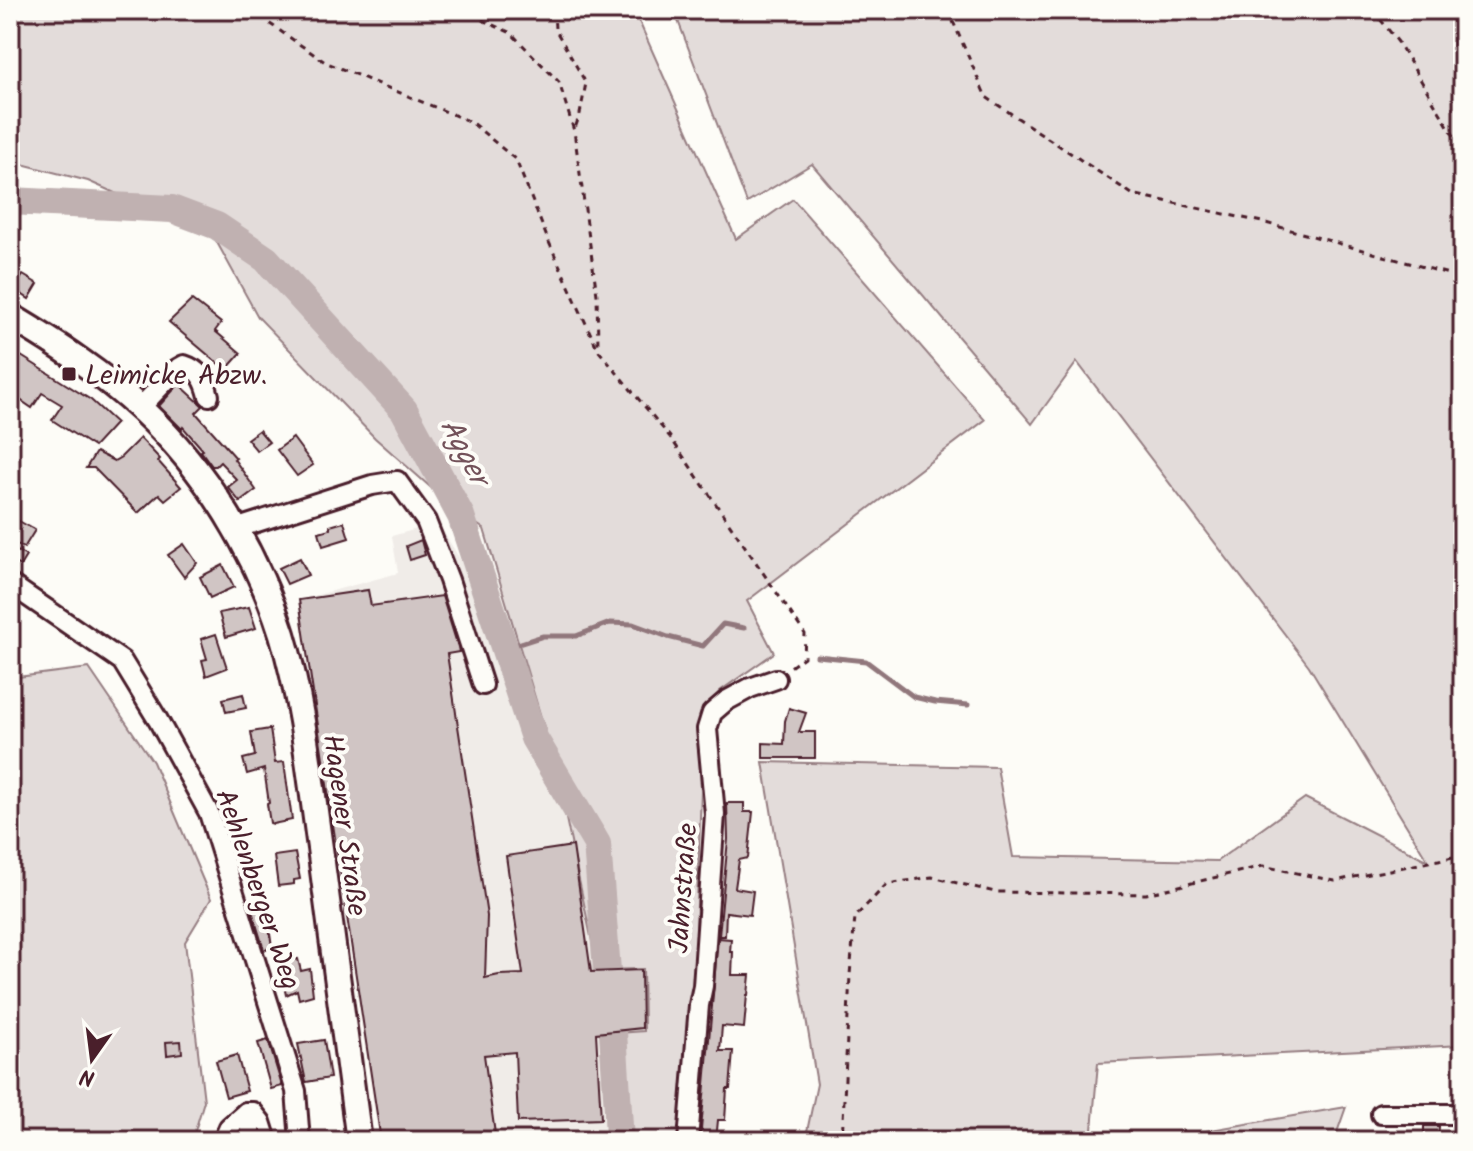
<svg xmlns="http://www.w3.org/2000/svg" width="1473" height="1151" font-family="Kalam,sans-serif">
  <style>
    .built { fill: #f0ece8 }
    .green { fill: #e3dcda; stroke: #967e82; stroke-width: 2 }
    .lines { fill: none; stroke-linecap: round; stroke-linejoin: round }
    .stream { stroke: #91777b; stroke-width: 5 }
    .river { stroke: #c0b1b1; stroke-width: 28 }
    .building { fill: #d0c5c4; stroke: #4a1f2b; stroke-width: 2 }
    .minor-casing { stroke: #4a1f2b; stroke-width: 24 }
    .major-casing { stroke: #4a1f2b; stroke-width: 30 }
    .path { stroke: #4a1f2b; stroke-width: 3; stroke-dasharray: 6 6; stroke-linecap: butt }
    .minor { stroke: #fdfcf7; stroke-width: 18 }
    .major { stroke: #fdfcf7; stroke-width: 24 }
    .poi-dot { fill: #4a1f2b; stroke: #fdfcf7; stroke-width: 3 }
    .labels { text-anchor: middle; stroke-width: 8; stroke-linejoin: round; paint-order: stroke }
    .poi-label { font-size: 28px; fill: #4a1f2b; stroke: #fdfcf7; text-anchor: start }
    .street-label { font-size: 28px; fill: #4a1f2b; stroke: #fdfcf7 }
    .water-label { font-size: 30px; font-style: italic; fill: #73525a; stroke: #fdfcf7 }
  </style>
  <rect width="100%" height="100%" fill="#fdfcf7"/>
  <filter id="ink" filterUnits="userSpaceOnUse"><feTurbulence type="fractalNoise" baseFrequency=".0125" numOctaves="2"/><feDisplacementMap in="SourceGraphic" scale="16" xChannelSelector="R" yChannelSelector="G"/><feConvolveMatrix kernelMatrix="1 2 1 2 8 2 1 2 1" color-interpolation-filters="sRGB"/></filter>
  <g filter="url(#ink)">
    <!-- built -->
    <path class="built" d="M 438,523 L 480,592 L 553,757 L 598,969 L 643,968 L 644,1031 L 604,1034 L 606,1141 L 381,1141 L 299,600 L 398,573 L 392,536 Z"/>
    <!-- green -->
    <g class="green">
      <path d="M 10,10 L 634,10 L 736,239 L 793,199 L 985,420 L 747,601 L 774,653 L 720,691 L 698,723 L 701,790 L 695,962 L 680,1141 L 606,1141 L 604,1034 L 644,1031 L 643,969 L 598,970 L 553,757 L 484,529 L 455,509 L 375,438 L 258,317 L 214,237 L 88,181 L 10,161 Z"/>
      <path d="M 674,10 L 1463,10 L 1463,1045 L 1098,1063 L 1091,1141 L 805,1141 L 817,1084 L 763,762 L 997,767 L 1013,857 L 1217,861 L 1305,798 L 1428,861 L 1309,666 L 1077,362 L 1032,424 L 812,164 L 747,203 Z"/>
      <path d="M 89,668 L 153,762 L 211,899 L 185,942 L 204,1101 L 192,1141 L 10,1141 L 10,678 Z"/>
      <path d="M 1346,1107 L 1334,1141 L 1147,1141 Z"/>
    </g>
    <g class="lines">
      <!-- stream -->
      <g class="stream">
        <path d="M 499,633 L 515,645 L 543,636 L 576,636 L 610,623 L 633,624 L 668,637 L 703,646 L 723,624 L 744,628"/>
        <path d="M 817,656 L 866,661 L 914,697 L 935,702 L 968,705"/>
      </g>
      <!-- river -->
      <g class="river">
        <path d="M 10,201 L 172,209 L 217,226 L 266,259 L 404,410 L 461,516 L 534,738 L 597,844 L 607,971"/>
        <path d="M 613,1032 L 620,1141"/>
      </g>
    </g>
    <!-- building -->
    <g class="building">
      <path d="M 23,275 L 38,284 L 29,299 L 14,289 Z"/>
      <path d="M 192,300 L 221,323 L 215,331 L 241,353 L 226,370 L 169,322 Z"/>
      <path d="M 10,349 L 91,400 L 116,423 L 94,447 L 52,420 L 62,405 L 42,393 L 32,408 L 10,393 L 10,390 L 18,378 L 10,373 Z"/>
      <path d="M 179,384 L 203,406 L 196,413 L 236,458 L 234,459 L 256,490 L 240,502 L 228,487 L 237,480 L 220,462 L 216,466 L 212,466 L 201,451 L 203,450 L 183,427 L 182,429 L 159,406 Z"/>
      <path d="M 259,430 L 269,442 L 257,451 L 247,439 Z"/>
      <path d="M 140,438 L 160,459 L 158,461 L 181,487 L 165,500 L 159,494 L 138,513 L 94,468 L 86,468 L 96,452 L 114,461 L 121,457 Z"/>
      <path d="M 293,438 L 313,465 L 297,476 L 277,450 Z"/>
      <path d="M 10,516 L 35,530 L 24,548 L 10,540 Z"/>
      <path d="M 344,522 L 349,538 L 323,546 L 319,532 L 330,529 L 330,526 Z"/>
      <path d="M 421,540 L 425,555 L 410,560 L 406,546 Z"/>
      <path d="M 184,544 L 197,563 L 184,577 L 168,555 Z"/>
      <path d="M 14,549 L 26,556 L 20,566 L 10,561 L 10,555 Z"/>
      <path d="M 300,558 L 308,575 L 287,584 L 279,568 Z"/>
      <path d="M 223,565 L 234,587 L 210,598 L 200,577 Z"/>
      <path d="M 368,590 L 371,606 L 442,596 L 458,647 L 459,652 L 447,654 L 487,916 L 485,978 L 499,975 L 523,974 L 506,856 L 573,846 L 591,972 L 641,970 L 642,1028 L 596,1033 L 601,1119 L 518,1122 L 515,1052 L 484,1055 L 496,1141 L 381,1141 L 299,600 Z"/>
      <path d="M 249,607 L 256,628 L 226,637 L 219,613 Z"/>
      <path d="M 216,634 L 227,668 L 206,676 L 202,660 L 207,659 L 201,639 Z"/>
      <path d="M 243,694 L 246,708 L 226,712 L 223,699 Z"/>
      <path d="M 789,708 L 806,713 L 799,732 L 815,732 L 815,758 L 763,758 L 763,743 L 784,744 L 785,721 Z"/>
      <path d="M 270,729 L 275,763 L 284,762 L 292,820 L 273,824 L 270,823 L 267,804 L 269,803 L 264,769 L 247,774 L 243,759 L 255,756 L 251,732 Z"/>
      <path d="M 727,803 L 744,803 L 744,812 L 753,812 L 748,858 L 739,860 L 735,888 L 753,891 L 750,915 L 726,912 L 725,936 L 719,936 L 728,839 Z"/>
      <path d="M 295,853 L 300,879 L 294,880 L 294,884 L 278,886 L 274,856 Z"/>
      <path d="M 265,901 L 272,947 L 264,950 L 250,904 Z"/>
      <path d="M 718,938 L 731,939 L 730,952 L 733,952 L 732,975 L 750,975 L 748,995 L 747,995 L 744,1028 L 722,1026 L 720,1051 L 733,1051 L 730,1089 L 727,1089 L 725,1120 L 718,1120 L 716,1141 L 700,1141 Z"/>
      <path d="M 298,959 L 301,971 L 310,969 L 313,995 L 299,999 L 297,990 L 286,995 L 279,963 Z"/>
      <path d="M 268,1040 L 282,1086 L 271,1089 L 258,1043 Z"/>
      <path d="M 324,1040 L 330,1078 L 306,1082 L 298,1044 Z"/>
      <path d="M 181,1041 L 182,1053 L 167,1055 L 166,1042 Z"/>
      <path d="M 237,1055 L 247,1091 L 226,1097 L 216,1061 Z"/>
      <path d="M 1424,1126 L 1439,1126 L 1438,1141 L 1424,1141 Z"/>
    </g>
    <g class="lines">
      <defs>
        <g id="minor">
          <path d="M 140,408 L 177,369 L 184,365 C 200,370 205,380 209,396"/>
          <path d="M 235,529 L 372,485 L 397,481 L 426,521 L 449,580 L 483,685"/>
          <path d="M 10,584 L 122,661 L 158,720 L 209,813 L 296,1091 L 300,1141"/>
          <path d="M 246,1112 L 252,1141"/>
          <path d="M 1381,1114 L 1463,1114"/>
          <path d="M 223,1141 L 229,1127 L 246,1112 L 253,1112 L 261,1122 L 267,1141"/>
          <path d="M 688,1141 L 699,1005 L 703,986 L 715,814 L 707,729 L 712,713 L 726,701 L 750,688 L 776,679"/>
        </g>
        <path id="major" d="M 10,316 C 57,344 102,373 143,411 C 206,470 256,551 282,634 C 303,703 310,777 320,848 C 333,945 346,1043 359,1141"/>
      </defs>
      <!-- minor casing -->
      <use href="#minor" class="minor-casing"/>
      <!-- major casing -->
      <use href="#major" class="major-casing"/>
      <!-- path -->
      <g class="path">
        <path d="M 250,10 L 325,62 L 471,122 L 516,160 L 548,240 L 598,350 L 670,437 L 805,634 L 804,657 L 789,668"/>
        <path d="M 460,10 L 511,33 L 559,82 L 574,131 L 597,295 L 598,346"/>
        <path d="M 554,10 L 555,29 L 586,83 L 580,114 L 574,131"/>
        <path d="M 948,10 L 986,97 L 1132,194 L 1262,222 L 1463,278"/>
        <path d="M 1373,10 L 1398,42 L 1463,151"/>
        <path d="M 842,1141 L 850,975 L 855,917 L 887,884 L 932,877 L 995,892 L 1146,894 L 1263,866 L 1335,881 L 1463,855"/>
      </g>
      <!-- minor -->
      <use href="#minor" class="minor"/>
      <!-- major -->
      <use href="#major" class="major"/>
    </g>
  </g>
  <!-- markers -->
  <rect class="poi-dot" x="61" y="366" width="16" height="16" rx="4"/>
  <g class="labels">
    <!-- poi labels -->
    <g class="poi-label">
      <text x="85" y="384">Leimicke Abzw.</text>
    </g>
    <!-- street labels -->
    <g class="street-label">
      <text transform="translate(346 825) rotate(82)" y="10">Hagener Straße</text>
      <text transform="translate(682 888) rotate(-86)" y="10">Jahnstraße</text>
      <text transform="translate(259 889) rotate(71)" y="10">Aehlenberger Weg</text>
    </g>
    <!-- water labels -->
    <g class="water-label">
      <text transform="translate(465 451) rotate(62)" y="10">Agger</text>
    </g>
  </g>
  <!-- margin -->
  <rect width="1473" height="1151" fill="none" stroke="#fdfcf7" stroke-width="40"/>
  <rect x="20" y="20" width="1433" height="1111" fill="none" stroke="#4a1f2b" stroke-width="3" filter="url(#ink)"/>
  <!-- north arrow -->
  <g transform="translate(92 1059) rotate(194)" stroke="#fdfcf7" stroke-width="6" paint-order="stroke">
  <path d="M0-6L14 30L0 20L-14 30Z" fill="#4a1f2b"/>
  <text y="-12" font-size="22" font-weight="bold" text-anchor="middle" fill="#4a1f2b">N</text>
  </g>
</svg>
